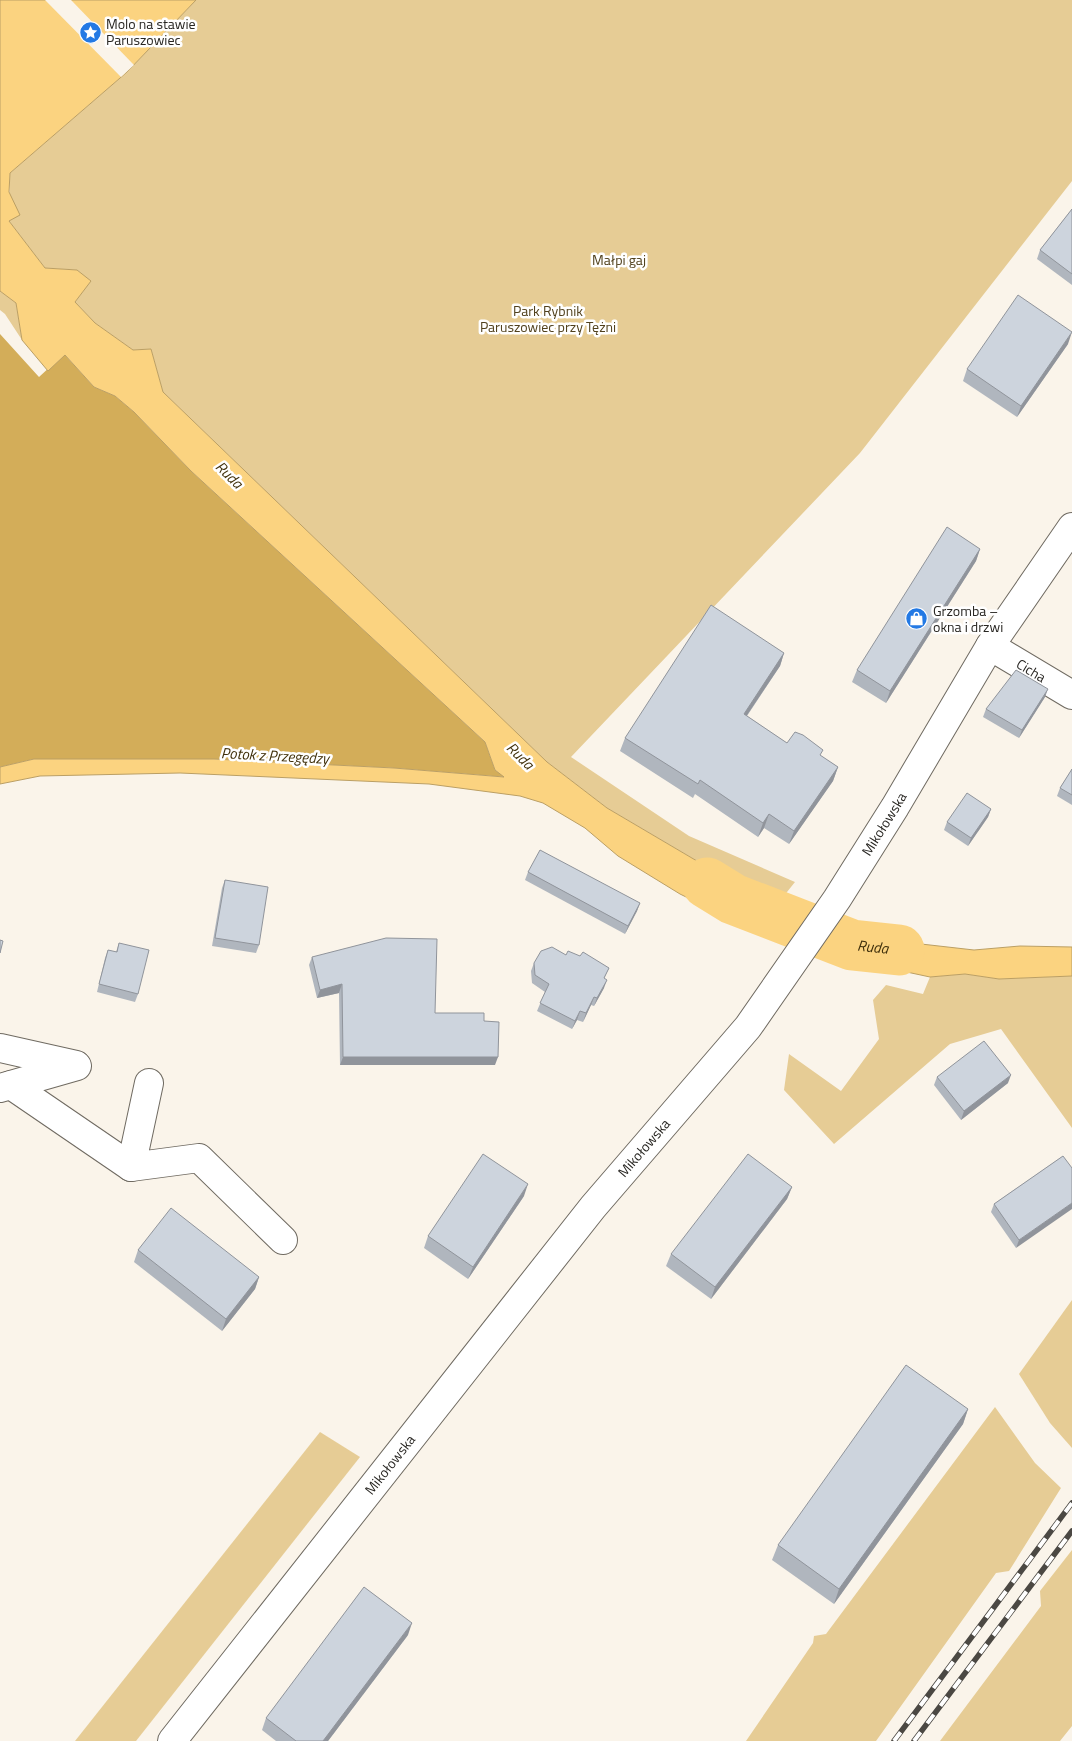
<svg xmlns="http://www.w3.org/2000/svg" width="1072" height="1741" font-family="'Titillium Web',sans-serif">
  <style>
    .green { fill: #e6cc95 }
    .forest { fill: #d3ad59 }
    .water { fill: #fbd380; stroke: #bb9f64 }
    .pier { fill: #faf4ea }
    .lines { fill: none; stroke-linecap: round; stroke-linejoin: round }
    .river { stroke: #fbd380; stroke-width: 51 }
    .minor-casing { stroke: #6f6a61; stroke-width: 30 }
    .major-casing { stroke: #6f6a61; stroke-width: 30 }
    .minor { stroke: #fff; stroke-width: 28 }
    .major { stroke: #fff; stroke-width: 28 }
    .rail-casing { stroke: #4b4843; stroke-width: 5.5 }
    .rail { stroke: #fff; stroke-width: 4; stroke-dasharray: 11; stroke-linecap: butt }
    .wall { fill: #b0b6be }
    .shaded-wall { fill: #90949b }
    .building { fill: #cdd4dd; stroke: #90949b }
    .labels { text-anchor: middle; stroke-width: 5; stroke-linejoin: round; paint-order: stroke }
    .poi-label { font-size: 14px; fill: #272521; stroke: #fff; text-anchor: start }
    .park-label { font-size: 14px; fill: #50401c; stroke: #fff }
    .street-label { font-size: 14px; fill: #272521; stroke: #fff }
    .water-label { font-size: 15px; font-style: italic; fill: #40300b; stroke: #fff }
  </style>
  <rect width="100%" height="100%" fill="#faf4ea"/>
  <!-- green -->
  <g class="green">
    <path d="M 196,0 L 1072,0 L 1072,181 L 860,453 L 571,757 L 689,836 L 795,882 L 775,907 L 607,808 L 547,762 L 163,392 L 151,349 L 133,350 L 95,323 L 75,302 L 90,281 L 77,270 L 45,268 L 9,221 L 10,173 L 127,72 Z"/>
    <path d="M 0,291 L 16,303 L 22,340 L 5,314 L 0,310 Z"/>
    <path d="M 965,974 L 999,979 L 1072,976 L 1072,1128 L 1001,1029 L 950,1044 L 834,1144 L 784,1090 L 789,1054 L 841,1091 L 879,1039 L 873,1000 L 886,985 L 923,994 L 930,977 Z"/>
    <path d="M 1072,1300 L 1072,1448 L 1050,1423 L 1019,1374 Z"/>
    <path d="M 995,1407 L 1035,1463 L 1061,1488 L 1009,1571 L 996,1573 L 876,1741 L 746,1741 L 813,1643 L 814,1636 L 826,1634 Z"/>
    <path d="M 320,1432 L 360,1457 L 136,1741 L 75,1741 Z"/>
    <path d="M 1072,1550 L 1072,1726 L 1060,1741 L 940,1741 L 1041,1606 L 1040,1591 Z"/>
  </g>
  <!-- forest -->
  <path class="forest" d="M 0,334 L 39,377 L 64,354 L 94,387 L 115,396 L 134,412 L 191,471 L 485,742 L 495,770 L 505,777 L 394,768 L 214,759 L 34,759 L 0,767 Z"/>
  <!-- water -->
  <g class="water">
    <path d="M 0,0 L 196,0 L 127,72 L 10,173 L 9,192 L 20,215 L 9,221 L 45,268 L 77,270 L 91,281 L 75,302 L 95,323 L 133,350 L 151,349 L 163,392 L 547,762 L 607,808 L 775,907 L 757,932 L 680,894 L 618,856 L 585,828 L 543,803 L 520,796 L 429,784 L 180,773 L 40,776 L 0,784 L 0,767 L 34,759 L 214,759 L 394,768 L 504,777 L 495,770 L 485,742 L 191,471 L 134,412 L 115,396 L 94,387 L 65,355 L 48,371 L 22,340 L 16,303 L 0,291 Z"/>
    <path d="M 839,925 L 886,940 L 974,950 L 1020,946 L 1072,947 L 1072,976 L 999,979 L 965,974 L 930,977 L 818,953 Z"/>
  </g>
  <!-- pier -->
  <path class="pier" d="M 45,0 L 71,0 L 134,65 L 121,77 Z"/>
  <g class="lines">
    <!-- river -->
    <path class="river" id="s1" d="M 707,883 L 733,899 L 852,945 L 899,950"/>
    <defs>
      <g id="minor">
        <path id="s2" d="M 990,646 L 1072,695"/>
        <path d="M 0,1048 L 76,1065"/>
        <path d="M 149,1083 L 131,1167 L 199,1158 L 283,1240"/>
        <path d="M 11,1085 L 131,1167"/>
        <path d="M 0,1088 L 77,1066"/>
      </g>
      <g id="major">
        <path id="s3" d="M 172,1741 L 593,1207 L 748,1027 L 837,899 L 895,807 L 990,646 L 1072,527"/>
      </g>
    </defs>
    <!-- minor casing -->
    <use href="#minor" class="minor-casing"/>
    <!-- major casing -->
    <use href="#major" class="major-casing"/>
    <!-- minor -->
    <use href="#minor" class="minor"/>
    <!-- major -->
    <use href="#major" class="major"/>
    <defs>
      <g id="rail">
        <path d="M 894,1741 L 1072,1503"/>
        <path d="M 914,1741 L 1072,1531"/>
      </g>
    </defs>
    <!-- rail casing -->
    <use href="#rail" class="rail-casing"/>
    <!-- rail -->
    <use href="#rail" class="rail"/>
  </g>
  <!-- wall -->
  <g class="wall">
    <path d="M 1072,209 L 1072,285 L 1037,259 L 1040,250 Z"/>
    <path d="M 1068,344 L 1017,417 L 963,381 L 967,369 Z"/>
    <path d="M 980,549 L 976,561 L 886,703 L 852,682 L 857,670 Z"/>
    <path d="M 784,653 L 780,666 L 747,716 L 787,743 L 821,756 L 838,767 L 833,781 L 789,844 L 764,828 L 758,837 L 695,794 L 693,798 L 620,751 L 625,738 Z"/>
    <path d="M 1045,697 L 1019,738 L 983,717 L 986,709 Z"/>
    <path d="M 1072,769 L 1072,805 L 1057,796 L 1060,788 Z"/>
    <path d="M 991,809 L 988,817 L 968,846 L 944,830 L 947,822 Z"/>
    <path d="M 528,872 L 640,903 L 637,911 L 625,934 L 525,880 Z"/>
    <path d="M 225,880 L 259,945 L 256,953 L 212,946 L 222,888 Z"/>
    <path d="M 119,943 L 138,994 L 135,1002 L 97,992 L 105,958 L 108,950 L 116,952 Z"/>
    <path d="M 566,955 L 609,968 L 604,979 L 604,988 L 594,1006 L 591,1005 L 583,1022 L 577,1020 L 572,1029 L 537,1011 L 545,992 L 532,983 L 531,971 L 534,963 Z"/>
    <path d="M 312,957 L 435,1013 L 484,1021 L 495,1065 L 340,1065 L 339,993 L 317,998 L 309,965 Z"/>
    <path d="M 937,1077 L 1008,1083 L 961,1120 L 934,1085 Z"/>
    <path d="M 1063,1156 L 1016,1248 L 991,1212 L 994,1204 Z"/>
    <path d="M 792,1187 L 787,1199 L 711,1299 L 666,1266 L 671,1254 Z"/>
    <path d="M 524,1196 L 468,1279 L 424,1248 L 428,1236 Z"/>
    <path d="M 138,1250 L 259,1277 L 255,1289 L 222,1331 L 134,1262 Z"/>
    <path d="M 968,1409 L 963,1424 L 834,1604 L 772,1560 L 778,1545 Z"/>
    <path d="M 408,1635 L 328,1741 L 276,1741 L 262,1730 L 266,1718 Z"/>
  </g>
  <!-- shaded-wall -->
  <g class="shaded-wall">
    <path d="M 1072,332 L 1068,344 L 1017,417 L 1021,406 Z"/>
    <path d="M 980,549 L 976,561 L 886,703 L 890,691 Z"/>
    <path d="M 784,653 L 780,666 L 739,727 L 744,714 Z"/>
    <path d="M 1048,689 L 1045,697 L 1019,738 L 1022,730 Z"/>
    <path d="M 838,767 L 833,781 L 789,844 L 794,831 Z"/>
    <path d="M 991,809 L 988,817 L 968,846 L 971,838 Z"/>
    <path d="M 769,814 L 764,828 L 758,837 L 763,823 Z"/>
    <path d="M 640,903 L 637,911 L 625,934 L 628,926 Z"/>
    <path d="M 607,980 L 604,988 L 594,1006 L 597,998 Z"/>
    <path d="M 342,984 L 339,993 L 317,998 L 320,990 Z"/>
    <path d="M 594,997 L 591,1005 L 583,1022 L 586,1013 Z"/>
    <path d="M 580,1011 L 577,1020 L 572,1029 L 575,1021 Z"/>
    <path d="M 343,1057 L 498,1057 L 495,1065 L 340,1065 Z"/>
    <path d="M 1011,1075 L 1008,1083 L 961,1120 L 964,1111 Z"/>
    <path d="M 528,1184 L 524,1196 L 468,1279 L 473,1267 Z"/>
    <path d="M 792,1187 L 787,1199 L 711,1299 L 715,1287 Z"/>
    <path d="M 1072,1203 L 1072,1209 L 1016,1248 L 1019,1240 Z"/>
    <path d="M 259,1277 L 255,1289 L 222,1331 L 226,1319 Z"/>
    <path d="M 968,1409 L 963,1424 L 834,1604 L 839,1589 Z"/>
    <path d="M 412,1623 L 408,1635 L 328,1741 L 323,1741 Z"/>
  </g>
  <!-- building -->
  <g class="building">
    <path d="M 1072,209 L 1072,274 L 1040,250 Z"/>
    <path d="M 1018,295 L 1072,332 L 1021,406 L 967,369 Z"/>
    <path d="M 947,527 L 980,549 L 890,691 L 857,670 Z"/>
    <path d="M 711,605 L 784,653 L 744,714 L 787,743 L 795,732 L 803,735 L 823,750 L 820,755 L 838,767 L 794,831 L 769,814 L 763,823 L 700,780 L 698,784 L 625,738 Z"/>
    <path d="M 1016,670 L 1048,689 L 1022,730 L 986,709 Z"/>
    <path d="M 1072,769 L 1072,795 L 1060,788 Z"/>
    <path d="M 967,793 L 991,809 L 971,838 L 947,822 Z"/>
    <path d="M 540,850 L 640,903 L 628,926 L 528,872 Z"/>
    <path d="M 225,880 L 268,887 L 259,945 L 215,938 Z"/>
    <path d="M 386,938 L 437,939 L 435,1013 L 484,1013 L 484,1021 L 499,1022 L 498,1057 L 343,1057 L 342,984 L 320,990 L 312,957 Z"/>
    <path d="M 0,940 L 3,941 L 0,953 Z"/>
    <path d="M 119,943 L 149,950 L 138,994 L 99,984 L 108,950 L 117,952 Z"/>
    <path d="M 552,947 L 566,955 L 568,951 L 580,956 L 583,952 L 609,968 L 604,978 L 607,980 L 597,998 L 594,997 L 586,1013 L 580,1011 L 575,1021 L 540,1003 L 549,984 L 535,975 L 534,963 L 541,951 Z"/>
    <path d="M 984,1041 L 1011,1075 L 964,1111 L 937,1077 Z"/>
    <path d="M 483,1154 L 528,1184 L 473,1267 L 428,1236 Z"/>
    <path d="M 748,1154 L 792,1187 L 715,1287 L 671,1254 Z"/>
    <path d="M 1063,1156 L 1072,1168 L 1072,1203 L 1019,1240 L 994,1204 Z"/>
    <path d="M 171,1208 L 259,1277 L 226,1319 L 138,1250 Z"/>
    <path d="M 906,1365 L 968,1409 L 839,1589 L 778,1545 Z"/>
    <path d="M 364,1587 L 412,1623 L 323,1741 L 296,1741 L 266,1718 Z"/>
  </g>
  <!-- icons -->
  <defs>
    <symbol id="sight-disc" viewBox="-11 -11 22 22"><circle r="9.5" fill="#2379e4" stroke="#fff"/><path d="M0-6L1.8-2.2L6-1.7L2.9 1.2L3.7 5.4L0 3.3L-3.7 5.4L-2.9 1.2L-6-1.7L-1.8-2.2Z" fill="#fff"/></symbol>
    <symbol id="shop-disc" viewBox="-11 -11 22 22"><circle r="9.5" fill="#2379e4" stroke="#fff"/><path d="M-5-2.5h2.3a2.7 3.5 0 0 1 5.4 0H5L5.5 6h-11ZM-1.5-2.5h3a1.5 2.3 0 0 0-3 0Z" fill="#fff"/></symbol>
  </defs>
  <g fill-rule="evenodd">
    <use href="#sight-disc" x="78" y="20" width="25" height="25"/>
    <use href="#shop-disc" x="904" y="606" width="25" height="25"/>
  </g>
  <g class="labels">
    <!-- poi labels -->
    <g class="poi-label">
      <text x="106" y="29">Molo na stawie<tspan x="106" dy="16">Paruszowiec</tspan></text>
      <text x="933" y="616">Grzomba –<tspan x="933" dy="16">okna i drzwi</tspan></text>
    </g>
    <!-- park labels -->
    <g class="park-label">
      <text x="619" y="265">Małpi gaj</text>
      <text x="548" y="316">Park Rybnik<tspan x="548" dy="16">Paruszowiec przy Tężni</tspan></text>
    </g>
    <!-- street labels -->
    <g class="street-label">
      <text dy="5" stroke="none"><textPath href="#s2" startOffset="48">Cicha</textPath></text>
      <text dy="5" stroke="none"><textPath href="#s3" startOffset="1162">Mikołowska</textPath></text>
      <text dy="5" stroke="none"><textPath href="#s3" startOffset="758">Mikołowska</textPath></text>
      <text dy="5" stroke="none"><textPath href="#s3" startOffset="352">Mikołowska</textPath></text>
    </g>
    <!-- water labels -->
    <g class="water-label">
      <text transform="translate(229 475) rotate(44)" y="5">Ruda</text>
      <text transform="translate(275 756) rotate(3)" y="5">Potok z Przegędzy</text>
      <text transform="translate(520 756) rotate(44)" y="5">Ruda</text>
      <text dy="5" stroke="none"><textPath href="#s1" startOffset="179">Ruda</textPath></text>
    </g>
  </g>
</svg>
